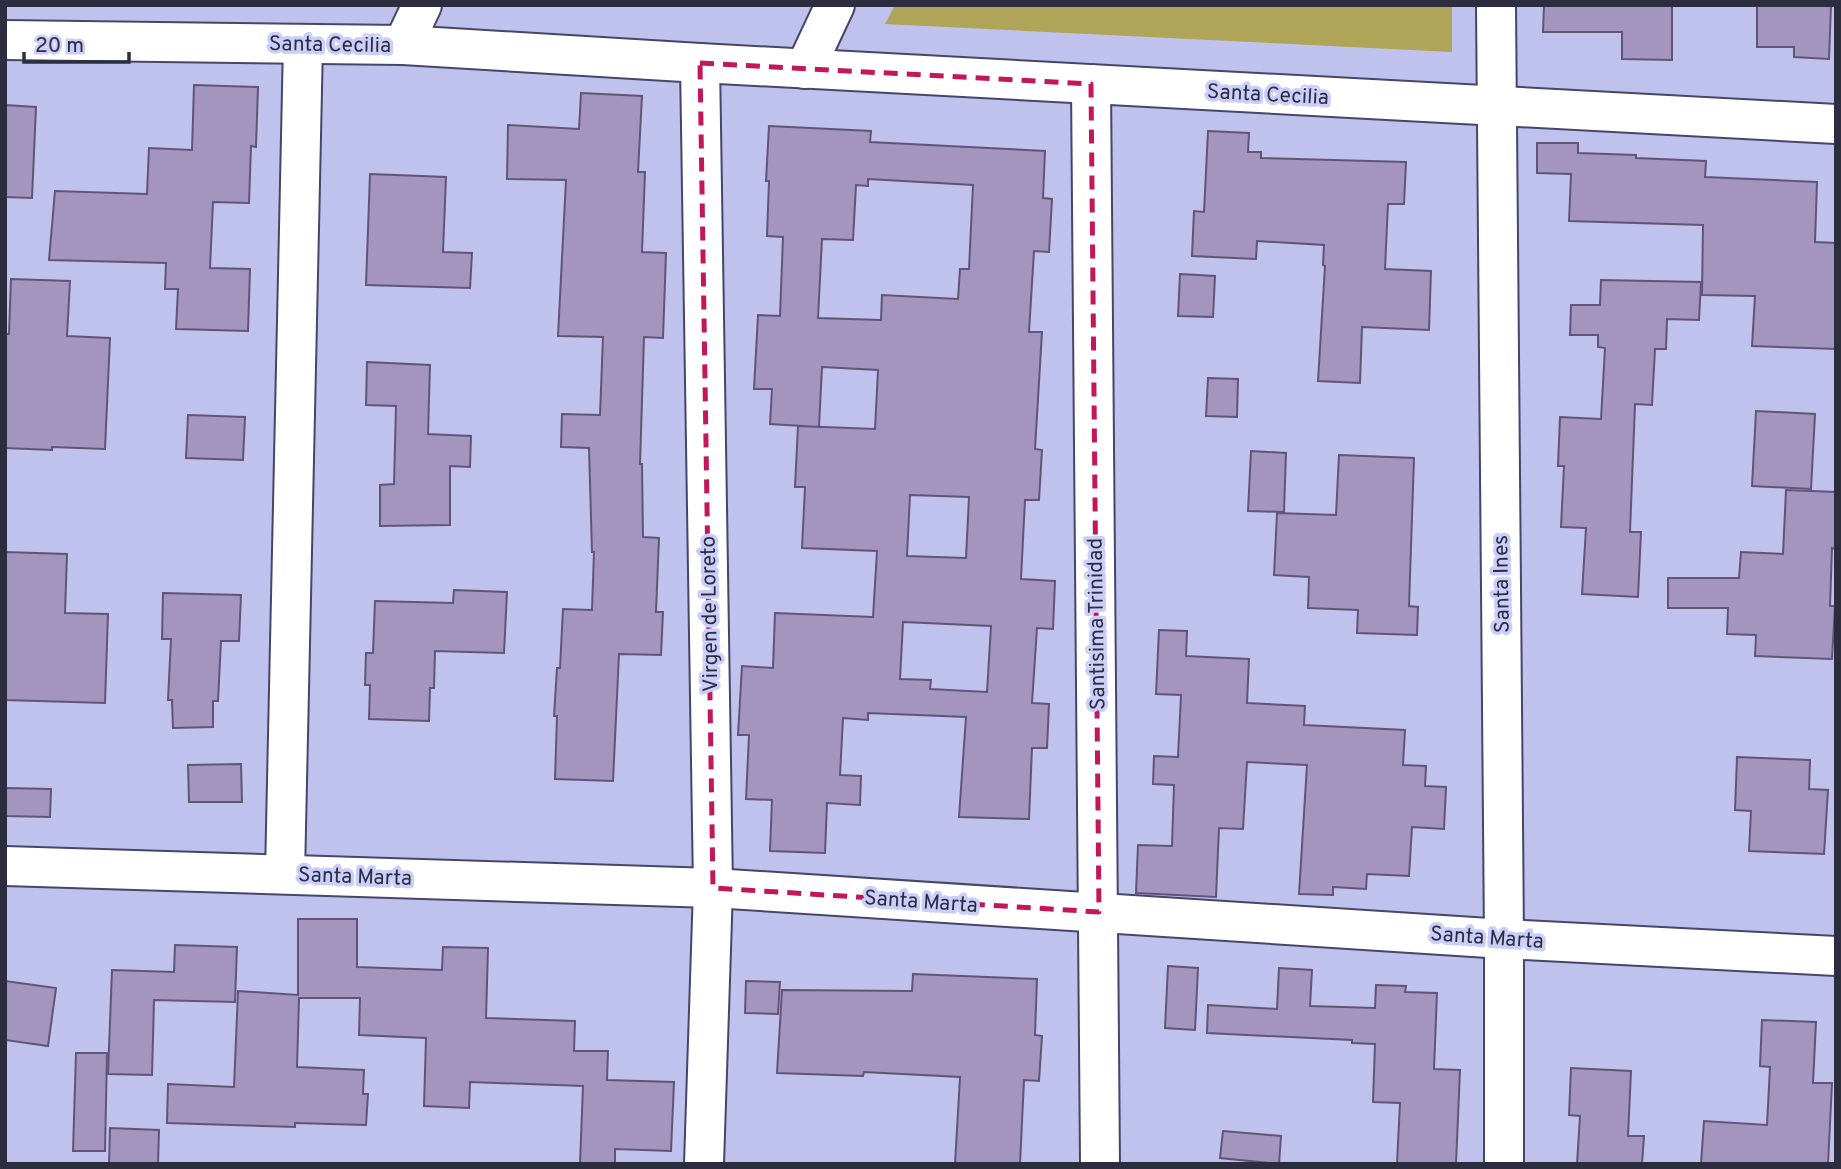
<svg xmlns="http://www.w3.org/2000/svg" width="1841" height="1169" font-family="Overpass,sans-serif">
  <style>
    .green { fill: #afa458 }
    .building { fill: #a395bd; stroke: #625479; stroke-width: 2; fill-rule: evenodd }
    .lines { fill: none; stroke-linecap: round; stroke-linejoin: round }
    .minor-casing { stroke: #44466a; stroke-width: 42 }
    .tertiary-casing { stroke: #44466a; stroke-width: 42 }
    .minor { stroke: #fff; stroke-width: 38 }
    .tertiary { stroke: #fff; stroke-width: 38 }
    .marked { fill: none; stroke: #c2185b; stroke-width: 5; stroke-dasharray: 14 9; stroke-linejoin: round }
    .labels { text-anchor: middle; stroke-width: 7; stroke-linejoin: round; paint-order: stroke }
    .street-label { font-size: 21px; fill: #2c2d3e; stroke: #cbcefa }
  </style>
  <rect width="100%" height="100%" fill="#bec2ec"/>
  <!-- green -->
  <path class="green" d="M 895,5 L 1452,5 L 1452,52 L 885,24 Z"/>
  <!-- building -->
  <g class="building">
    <path d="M 1544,5 L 1672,5 L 1672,60 L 1622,59 L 1622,32 L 1543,32 Z"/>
    <path d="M 1757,5 L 1831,5 L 1829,59 L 1794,57 L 1794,47 L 1757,47 Z"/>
    <path d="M 194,85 L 258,87 L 256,147 L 251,146 L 249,203 L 213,202 L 210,268 L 250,269 L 248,331 L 176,329 L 178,289 L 165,289 L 166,263 L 49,260 L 55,191 L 147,194 L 149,148 L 192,150 Z"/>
    <path d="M 581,93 L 642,96 L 638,172 L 645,172 L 642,252 L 666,253 L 663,338 L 644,337 L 640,464 L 642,464 L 643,537 L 659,538 L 656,612 L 663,612 L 661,655 L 619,654 L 613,781 L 555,779 L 557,716 L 554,716 L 557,668 L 560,668 L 563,609 L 592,610 L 594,552 L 592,552 L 589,448 L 561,447 L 562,414 L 600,415 L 603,337 L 558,336 L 566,180 L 507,179 L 508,125 L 579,129 Z"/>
    <path d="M 5,105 L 36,107 L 32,198 L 5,197 Z"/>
    <path d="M 769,126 L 871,131 L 870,142 L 1045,151 L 1043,198 L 1052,199 L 1049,252 L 1034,251 L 1029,332 L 1042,332 L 1035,449 L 1042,450 L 1039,500 L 1025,500 L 1021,579 L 1055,581 L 1053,629 L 1037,628 L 1032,703 L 1049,704 L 1047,748 L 1032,748 L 1029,819 L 959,817 L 966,717 L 868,713 L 868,720 L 843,718 L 840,775 L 861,776 L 860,805 L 827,803 L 825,853 L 770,851 L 772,800 L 746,799 L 749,735 L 738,735 L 742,666 L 773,668 L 775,613 L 873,617 L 877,551 L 802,548 L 805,487 L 795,487 L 798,426 L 875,429 L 878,370 L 822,367 L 819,427 L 770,424 L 772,389 L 754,389 L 758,315 L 780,316 L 783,237 L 767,236 L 769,181 L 766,181 ZM 868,179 L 973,185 L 969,269 L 960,269 L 958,299 L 882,295 L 881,320 L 818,318 L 822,239 L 853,240 L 856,185 L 868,186 ZM 910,495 L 969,497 L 966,558 L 907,556 ZM 903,622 L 991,626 L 987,692 L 930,689 L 931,680 L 900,679 Z"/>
    <path d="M 1208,131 L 1249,133 L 1248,152 L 1261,152 L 1261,158 L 1406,162 L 1404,204 L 1388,204 L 1385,269 L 1431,271 L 1429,330 L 1362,327 L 1360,383 L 1318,381 L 1325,266 L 1323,265 L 1324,245 L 1257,241 L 1256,259 L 1192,256 L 1194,211 L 1204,212 Z"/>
    <path d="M 1537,143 L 1578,143 L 1578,153 L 1636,155 L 1636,158 L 1706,161 L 1705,177 L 1817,182 L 1815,242 L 1836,243 L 1836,349 L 1752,346 L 1755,296 L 1702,295 L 1703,225 L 1569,221 L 1571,174 L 1537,173 Z"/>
    <path d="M 370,174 L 446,177 L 443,252 L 472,253 L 470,288 L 366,285 Z"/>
    <path d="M 1180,274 L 1215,276 L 1213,317 L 1178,316 Z"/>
    <path d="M 11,279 L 70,281 L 67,336 L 110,338 L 105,449 L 52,447 L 52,450 L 5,448 L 5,334 L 9,334 Z"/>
    <path d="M 1601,280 L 1701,282 L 1699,320 L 1667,319 L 1666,349 L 1655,349 L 1652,405 L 1635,404 L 1630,532 L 1641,532 L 1638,597 L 1582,594 L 1586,528 L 1561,527 L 1564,466 L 1558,466 L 1560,417 L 1601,419 L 1605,348 L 1598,347 L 1598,335 L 1570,335 L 1571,305 L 1600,305 Z"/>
    <path d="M 367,362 L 430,365 L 428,434 L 471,436 L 470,467 L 450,466 L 450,525 L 380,526 L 380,485 L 394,484 L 396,406 L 366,405 Z"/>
    <path d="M 1208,378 L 1238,379 L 1237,417 L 1206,416 Z"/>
    <path d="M 1756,411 L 1815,414 L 1811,489 L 1752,486 Z"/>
    <path d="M 188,415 L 245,417 L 243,460 L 186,458 Z"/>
    <path d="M 1251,451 L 1286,453 L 1284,512 L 1248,511 Z"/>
    <path d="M 1339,455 L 1414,458 L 1409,606 L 1418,607 L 1417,635 L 1357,633 L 1358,610 L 1308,608 L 1309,577 L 1274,575 L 1277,513 L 1336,515 Z"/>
    <path d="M 1786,490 L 1836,492 L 1836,549 L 1832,548 L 1830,606 L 1835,606 L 1832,659 L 1755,656 L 1756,635 L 1727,634 L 1728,608 L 1668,608 L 1668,578 L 1739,578 L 1741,552 L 1783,554 Z"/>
    <path d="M 5,552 L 67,554 L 65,613 L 108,614 L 105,703 L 5,700 Z"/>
    <path d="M 454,590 L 507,592 L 504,653 L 435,651 L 434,688 L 430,688 L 429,721 L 369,719 L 370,685 L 365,685 L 366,653 L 373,653 L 375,601 L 453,603 Z"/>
    <path d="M 163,593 L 241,595 L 239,641 L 221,641 L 218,701 L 213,701 L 213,727 L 173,728 L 172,700 L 168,700 L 171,639 L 162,639 Z"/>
    <path d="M 1159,630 L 1187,631 L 1186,656 L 1249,659 L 1247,703 L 1305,706 L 1304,725 L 1405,730 L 1403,765 L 1426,766 L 1425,786 L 1446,787 L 1444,829 L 1412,827 L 1409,876 L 1367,874 L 1366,889 L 1333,887 L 1333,895 L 1299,894 L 1307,765 L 1247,762 L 1243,829 L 1219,828 L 1216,897 L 1136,893 L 1138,845 L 1172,846 L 1174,785 L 1153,784 L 1154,756 L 1178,757 L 1181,695 L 1156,694 Z"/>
    <path d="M 1737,757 L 1810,760 L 1809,789 L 1828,790 L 1824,854 L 1749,851 L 1751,811 L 1735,810 Z"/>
    <path d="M 241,764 L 242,802 L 189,802 L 188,765 Z"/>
    <path d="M 5,788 L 51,789 L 50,817 L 5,816 Z"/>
    <path d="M 298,919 L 357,919 L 357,967 L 442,970 L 443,947 L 488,948 L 486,1018 L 575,1021 L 574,1051 L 608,1051 L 607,1080 L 674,1082 L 671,1151 L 615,1149 L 615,1164 L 580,1164 L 583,1086 L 470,1082 L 469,1108 L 424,1106 L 426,1038 L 359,1035 L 360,998 L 299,998 L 297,1067 L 364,1070 L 363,1094 L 368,1094 L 366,1125 L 295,1123 L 295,1127 L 167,1123 L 168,1084 L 234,1087 L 238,991 L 298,995 Z"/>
    <path d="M 175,945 L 237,947 L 235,1002 L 154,1000 L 152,1075 L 108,1074 L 112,970 L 174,972 Z"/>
    <path d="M 1168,966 L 1198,968 L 1195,1030 L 1165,1028 Z"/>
    <path d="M 1279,968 L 1312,970 L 1310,1006 L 1375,1008 L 1376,985 L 1406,986 L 1405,992 L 1437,993 L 1434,1069 L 1460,1070 L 1456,1164 L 1397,1164 L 1400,1103 L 1373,1102 L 1375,1044 L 1352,1043 L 1352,1040 L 1207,1033 L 1208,1005 L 1277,1009 Z"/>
    <path d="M 913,974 L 1037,979 L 1035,1035 L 1042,1036 L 1039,1081 L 1024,1080 L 1020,1164 L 955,1164 L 960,1077 L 864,1072 L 863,1076 L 777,1073 L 782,990 L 912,991 Z"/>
    <path d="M 5,981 L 56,988 L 48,1046 L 5,1040 Z"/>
    <path d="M 746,981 L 780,982 L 778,1014 L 745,1013 Z"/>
    <path d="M 1762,1020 L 1816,1022 L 1813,1083 L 1832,1083 L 1828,1164 L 1701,1164 L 1704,1121 L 1767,1125 L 1770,1067 L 1760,1066 Z"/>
    <path d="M 76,1053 L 107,1053 L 105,1151 L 73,1151 Z"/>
    <path d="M 1571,1068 L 1631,1071 L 1628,1136 L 1644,1136 L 1642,1164 L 1577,1164 L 1580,1116 L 1569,1115 Z"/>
    <path d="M 110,1128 L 159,1130 L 158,1164 L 109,1164 Z"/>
    <path d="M 1223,1131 L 1281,1136 L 1279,1164 L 1220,1158 Z"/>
  </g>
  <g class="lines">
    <defs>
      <g id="minor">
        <path d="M 1496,5 L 1504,939 L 1504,1164"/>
        <path d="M 5,40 L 403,45"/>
        <path d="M 700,63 L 1836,124"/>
        <path d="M 805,69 L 835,5"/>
        <path d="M 1091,84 L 1100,1164"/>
        <path d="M 5,866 L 713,888 L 1504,939 L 1836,956"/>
        <path d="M 285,874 L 303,44"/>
      </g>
      <path id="tertiary" d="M 422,5 L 403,45 L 700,63 L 713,888 L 704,1164"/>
    </defs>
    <!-- minor casing -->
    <use href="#minor" class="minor-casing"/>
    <!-- tertiary casing -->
    <use href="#tertiary" class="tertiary-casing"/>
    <!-- minor -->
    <use href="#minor" class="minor"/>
    <!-- tertiary -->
    <use href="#tertiary" class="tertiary"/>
  </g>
  <!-- marked area -->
  <path class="marked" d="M 700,63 L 1091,84 L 1099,912 L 713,888 Z"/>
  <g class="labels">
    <!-- street labels -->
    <g class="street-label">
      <text transform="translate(330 44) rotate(1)" y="7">Santa Cecilia</text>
      <text transform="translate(1268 94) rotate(3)" y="7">Santa Cecilia</text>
      <text transform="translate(1501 584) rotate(-91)" y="7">Santa Ines</text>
      <text transform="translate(709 614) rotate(-91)" y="7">Virgen de Loreto</text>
      <text transform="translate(1096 624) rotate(-91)" y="7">Santisima Trinidad</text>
      <text transform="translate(355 876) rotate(2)" y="7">Santa Marta</text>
      <text transform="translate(921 901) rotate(4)" y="7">Santa Marta</text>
      <text transform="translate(1487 937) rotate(4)" y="7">Santa Marta</text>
    </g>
  </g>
  <!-- border -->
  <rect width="1841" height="1169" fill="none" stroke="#2c2d3e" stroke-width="14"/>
  <!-- scale -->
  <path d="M24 52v10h105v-10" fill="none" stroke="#2c2d3e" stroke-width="3.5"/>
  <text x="35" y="52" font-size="21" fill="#2c2d3e" stroke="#cbcefa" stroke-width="5" paint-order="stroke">20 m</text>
</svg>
